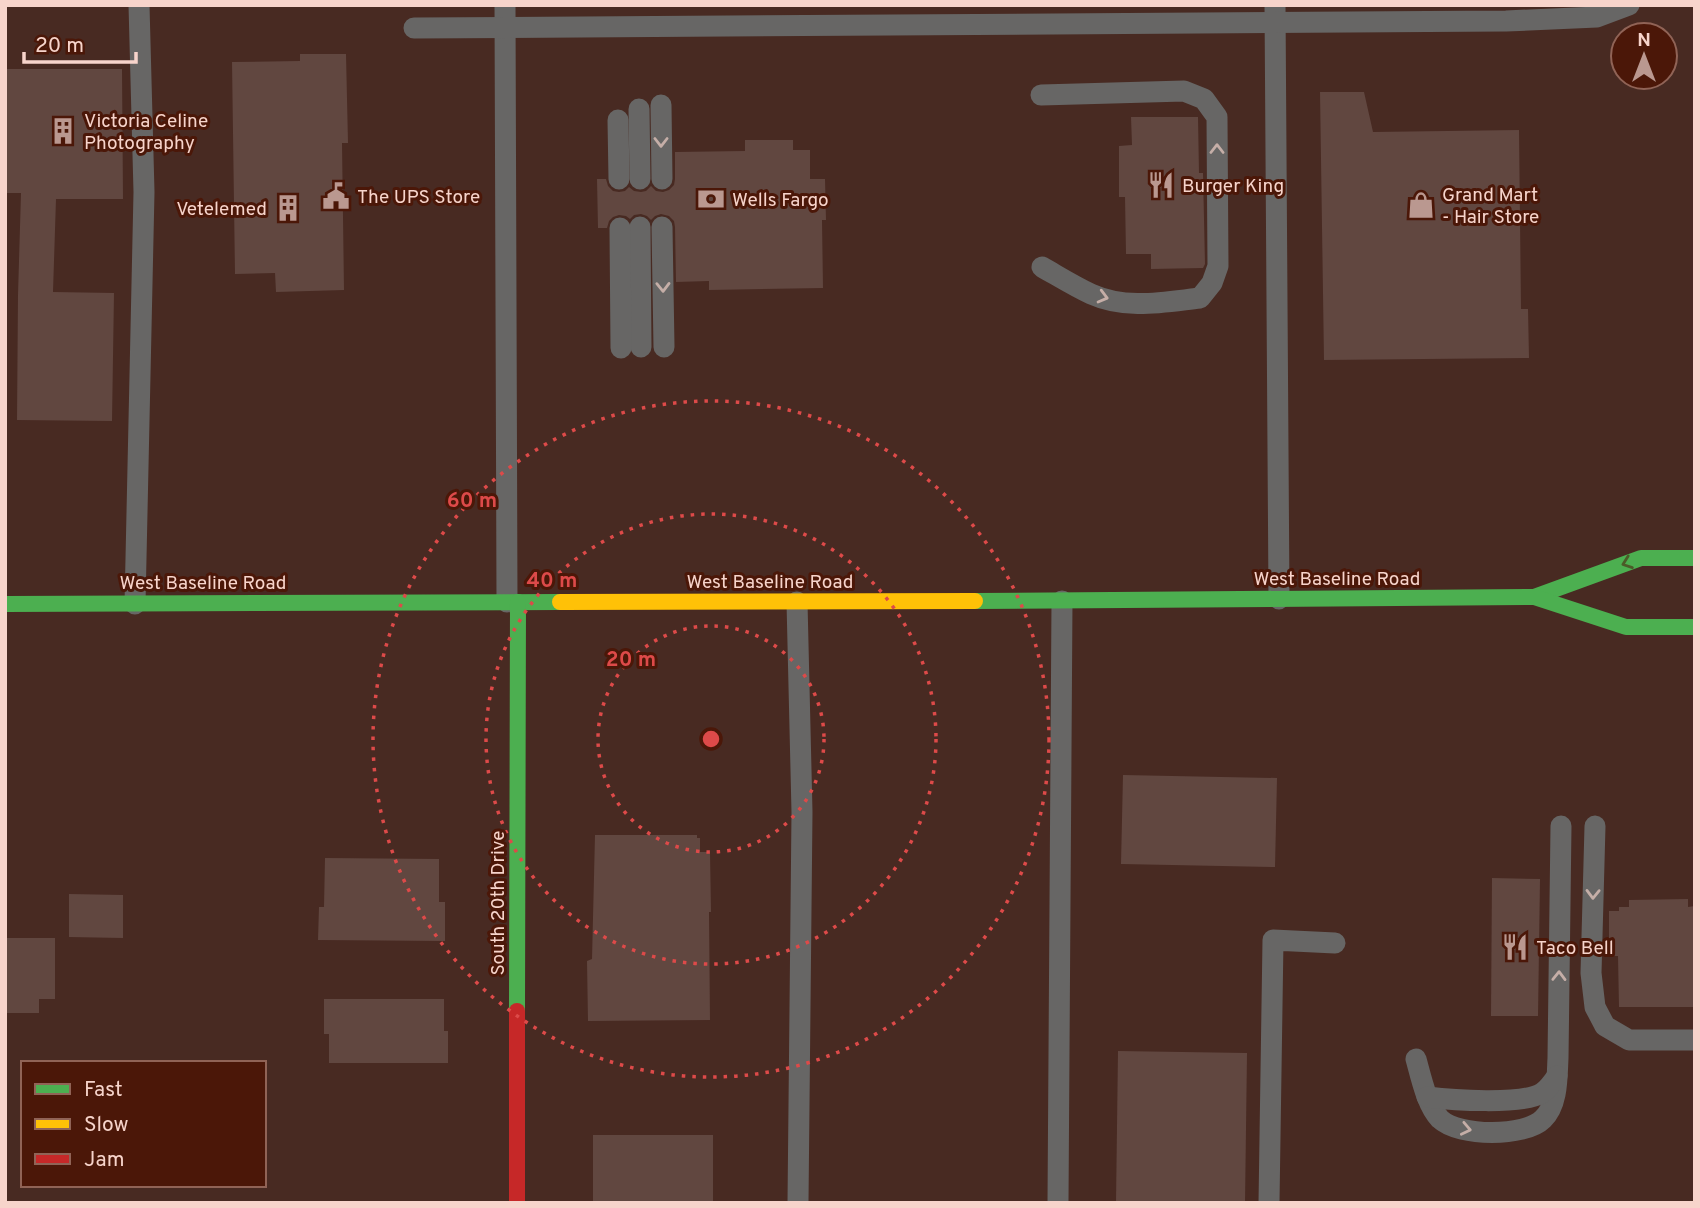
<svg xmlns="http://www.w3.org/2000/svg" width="1700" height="1208" font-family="Overpass,sans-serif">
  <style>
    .building { fill: #614740 }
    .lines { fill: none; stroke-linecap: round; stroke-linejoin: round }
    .lane { stroke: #676665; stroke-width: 21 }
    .fast { stroke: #4caf50; stroke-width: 16 }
    .slow { stroke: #ffc107; stroke-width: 16 }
    .jam { stroke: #c62828; stroke-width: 16 }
    .oneway { stroke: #c5aea7 }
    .oneway2 { stroke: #4b5b28 }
    .ring { fill: none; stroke: #dd4a49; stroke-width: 3.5; stroke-dasharray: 3.5 7 }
    .labels { text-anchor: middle; stroke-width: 6; stroke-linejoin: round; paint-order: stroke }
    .poi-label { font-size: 19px; fill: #f7d4cb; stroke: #4b1708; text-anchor: start }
    .street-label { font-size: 19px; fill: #f7d4cb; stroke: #4b1708 }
    .centre { fill: #dd4a49; stroke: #4b1708; stroke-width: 3.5 }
    .ring-label { font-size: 21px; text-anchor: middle; font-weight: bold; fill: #dd4a49; stroke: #4b1708; stroke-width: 6; stroke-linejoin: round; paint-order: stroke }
  </style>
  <rect width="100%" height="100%" fill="#482a22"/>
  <!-- building -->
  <g class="building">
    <path d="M 300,54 L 346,54 L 348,143 L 342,143 L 344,290 L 276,292 L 275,273 L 235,274 L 232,62 L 300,61 Z"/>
    <path d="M 7,69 L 122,69 L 123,199 L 56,199 L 53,292 L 114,293 L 112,421 L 17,420 L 18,295 L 21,193 L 5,193 Z"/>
    <path d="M 1320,92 L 1364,92 L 1373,132 L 1519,130 L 1521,309 L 1528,309 L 1529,358 L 1324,360 Z"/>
    <path d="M 1131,117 L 1198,117 L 1199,173 L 1203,173 L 1205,264 L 1203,268 L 1151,269 L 1151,254 L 1126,254 L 1125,197 L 1119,197 L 1119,146 L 1132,145 Z"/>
    <path d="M 745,140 L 793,140 L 793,150 L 810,150 L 810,179 L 825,179 L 826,220 L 822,220 L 823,288 L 709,290 L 709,281 L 676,282 L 675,227 L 674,221 L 669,216 L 661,214 L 655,216 L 651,220 L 647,216 L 641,214 L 634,215 L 630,219 L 626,216 L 619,215 L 613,217 L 609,221 L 607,228 L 598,228 L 597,179 L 606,179 L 608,186 L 613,191 L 619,192 L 625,191 L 629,187 L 634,191 L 641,192 L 646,191 L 651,186 L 656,191 L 663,192 L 669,190 L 674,185 L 675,179 L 675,152 L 745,151 Z"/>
    <path d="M 1123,775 L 1277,778 L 1275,867 L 1121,864 Z"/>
    <path d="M 595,835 L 697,835 L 697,838 L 700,838 L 700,852 L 710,852 L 711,912 L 709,912 L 710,1020 L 588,1021 L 587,961 L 592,959 Z"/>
    <path d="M 325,858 L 439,859 L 439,902 L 445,902 L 445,941 L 318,940 L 319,907 L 324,907 Z"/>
    <path d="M 1492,878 L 1540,879 L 1538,1016 L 1491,1016 Z"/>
    <path d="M 69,894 L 123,895 L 123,938 L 69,937 Z"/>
    <path d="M 1688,899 L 1688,907 L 1695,906 L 1695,1007 L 1619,1007 L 1618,956 L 1609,956 L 1609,911 L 1619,911 L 1619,907 L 1629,907 L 1629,900 Z"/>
    <path d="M 5,938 L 55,938 L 55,999 L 39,999 L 39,1013 L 5,1013 Z"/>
    <path d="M 324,999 L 444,999 L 444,1031 L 448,1031 L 448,1063 L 329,1063 L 329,1034 L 324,1034 Z"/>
    <path d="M 1118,1051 L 1247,1053 L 1245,1203 L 1116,1203 Z"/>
    <rect x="593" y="1135" width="120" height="68"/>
  </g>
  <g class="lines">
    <!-- lane -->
    <g class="lane">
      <path d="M 505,5 L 507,602"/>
      <path d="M 1275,5 L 1279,599"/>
      <path d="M 414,28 L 1506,21 L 1597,17 L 1629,5"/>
      <path d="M 1041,95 L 1184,91 L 1204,99 L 1217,117 L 1218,266 L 1212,283 L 1200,298 C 1164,302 1126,310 1091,294 C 1074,286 1058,276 1042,267"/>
      <path d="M 661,105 L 662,179"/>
      <path d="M 639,109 L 640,179"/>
      <path d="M 618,120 L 619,179"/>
      <path d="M 640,227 L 641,347"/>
      <path d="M 662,227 L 664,347"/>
      <path d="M 620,228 L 621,348"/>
      <path d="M 797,602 L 802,812 L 798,1203"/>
      <path d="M 135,604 L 144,192 L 139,5"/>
      <path d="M 1595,826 L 1591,973 L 1595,1007 L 1605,1026 L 1629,1040 L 1695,1040"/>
      <path d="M 1416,1059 C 1421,1077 1427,1106 1440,1119 C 1459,1137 1525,1137 1543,1119 C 1558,1105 1557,1077 1558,1058 L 1561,826"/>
      <path d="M 1427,1097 C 1451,1100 1522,1105 1542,1093 C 1548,1089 1553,1082 1557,1076"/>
      <path d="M 1058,1203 L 1062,601"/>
      <path d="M 1269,1203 L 1273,940 L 1335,943"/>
    </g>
    <!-- fast -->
    <g class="fast">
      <path d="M 1534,597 L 1641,558 L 1695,558"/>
      <path d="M 975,601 L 1534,597 L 1626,627 L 1695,627"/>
      <path d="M 5,604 L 560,602"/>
      <path d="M 517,1011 L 518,602"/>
    </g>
    <!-- slow -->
    <path class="slow" d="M 560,602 L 975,601"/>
    <!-- jam -->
    <path class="jam" d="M 517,1203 L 517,1011"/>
  </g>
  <!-- one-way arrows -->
  <defs><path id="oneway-chevron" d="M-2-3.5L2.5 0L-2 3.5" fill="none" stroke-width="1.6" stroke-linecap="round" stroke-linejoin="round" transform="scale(1.75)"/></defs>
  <g class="oneway">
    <use href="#oneway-chevron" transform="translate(661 142) rotate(90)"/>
    <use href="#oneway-chevron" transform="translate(1217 149) rotate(-90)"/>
    <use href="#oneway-chevron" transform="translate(663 287) rotate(89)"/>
    <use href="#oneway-chevron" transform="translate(1103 297) rotate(15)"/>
    <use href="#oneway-chevron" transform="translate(1593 894) rotate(91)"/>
    <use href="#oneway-chevron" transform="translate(1559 976) rotate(-89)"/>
    <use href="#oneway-chevron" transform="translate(1466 1129) rotate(12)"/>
  </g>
  <use class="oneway2" href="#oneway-chevron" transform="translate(1627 563) rotate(160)"/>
  <!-- distance rings -->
  <g class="ring">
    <circle cx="711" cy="739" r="113"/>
    <circle cx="711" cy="739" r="225"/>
    <circle cx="711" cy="739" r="338"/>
  </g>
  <!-- icons -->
  <defs>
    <symbol id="building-bare" viewBox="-9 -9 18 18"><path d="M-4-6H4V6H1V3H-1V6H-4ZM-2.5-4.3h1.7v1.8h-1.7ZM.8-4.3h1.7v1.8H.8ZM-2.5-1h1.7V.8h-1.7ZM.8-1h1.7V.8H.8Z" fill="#ba9890" stroke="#4b1708" stroke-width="2.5" paint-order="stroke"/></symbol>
    <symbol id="restaurant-bare" viewBox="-9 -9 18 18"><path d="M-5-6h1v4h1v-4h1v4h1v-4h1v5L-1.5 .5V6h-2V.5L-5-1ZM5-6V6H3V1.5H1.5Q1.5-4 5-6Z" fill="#ba9890" stroke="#4b1708" stroke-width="2.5" paint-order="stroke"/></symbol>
    <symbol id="civic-bare" viewBox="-9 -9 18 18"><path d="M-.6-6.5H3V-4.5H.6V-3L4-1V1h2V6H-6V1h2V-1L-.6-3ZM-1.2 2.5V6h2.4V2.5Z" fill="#ba9890" stroke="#4b1708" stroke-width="2.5" paint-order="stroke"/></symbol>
    <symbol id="bank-bare" viewBox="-9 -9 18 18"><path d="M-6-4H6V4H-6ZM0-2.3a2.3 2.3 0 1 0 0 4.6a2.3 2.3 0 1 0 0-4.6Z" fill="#ba9890" stroke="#4b1708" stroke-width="2.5" paint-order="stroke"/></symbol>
    <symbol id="shop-bare" viewBox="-9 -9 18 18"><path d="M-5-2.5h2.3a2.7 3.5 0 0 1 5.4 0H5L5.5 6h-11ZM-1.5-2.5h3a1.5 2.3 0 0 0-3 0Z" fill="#ba9890" stroke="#4b1708" stroke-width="2.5" paint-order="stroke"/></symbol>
  </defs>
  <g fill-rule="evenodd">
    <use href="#building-bare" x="44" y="112" width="38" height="38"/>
    <use href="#restaurant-bare" x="1142" y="166" width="38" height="38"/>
    <use href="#civic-bare" x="317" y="177" width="38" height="38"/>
    <use href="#bank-bare" x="692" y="180" width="38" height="38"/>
    <use href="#shop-bare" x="1402" y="186" width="38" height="38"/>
    <use href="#building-bare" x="269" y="189" width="38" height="38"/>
    <use href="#restaurant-bare" x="1496" y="928" width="38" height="38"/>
  </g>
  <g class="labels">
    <!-- poi labels -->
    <g class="poi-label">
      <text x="84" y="127">Victoria Celine<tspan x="84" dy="22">Photography</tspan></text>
      <text x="1182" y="192">Burger King</text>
      <text x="1442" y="201">Grand Mart<tspan x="1442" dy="22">- Hair Store</tspan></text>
      <text x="357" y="203">The UPS Store</text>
      <text x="732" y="206">Wells Fargo</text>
      <text x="267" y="215" text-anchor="end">Vetelemed</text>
      <text x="1536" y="954">Taco Bell</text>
    </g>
    <!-- street labels -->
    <g class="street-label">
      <text x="1337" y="585">West Baseline Road</text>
      <text x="770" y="588">West Baseline Road</text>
      <text x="203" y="589">West Baseline Road</text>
      <text transform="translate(497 903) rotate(-90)" y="7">South 20th Drive</text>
    </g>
  </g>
  <circle cx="711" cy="739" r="10" class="centre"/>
  <g class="ring-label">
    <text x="472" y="507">60 m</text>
    <text x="552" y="587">40 m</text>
    <text x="631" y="666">20 m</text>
  </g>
  <!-- border -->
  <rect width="1700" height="1208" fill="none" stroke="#f7d4cb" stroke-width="14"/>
  <!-- legend -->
  <rect x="21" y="1061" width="245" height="126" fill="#4b1708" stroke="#906356" stroke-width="2"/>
  <rect x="35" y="1084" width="35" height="10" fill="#4caf50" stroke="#906356" stroke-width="2"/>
  <text x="84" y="1096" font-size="21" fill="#f7d4cb">Fast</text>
  <rect x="35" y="1119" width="35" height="10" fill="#ffc107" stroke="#906356" stroke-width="2"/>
  <text x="84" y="1131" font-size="21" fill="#f7d4cb">Slow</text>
  <rect x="35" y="1154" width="35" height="10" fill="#c62828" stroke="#906356" stroke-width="2"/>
  <text x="84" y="1166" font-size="21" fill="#f7d4cb">Jam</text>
  <!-- north arrow -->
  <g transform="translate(1644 56)"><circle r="33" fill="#4b1708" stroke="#906356" stroke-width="2"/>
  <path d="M0-5L12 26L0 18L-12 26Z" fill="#ba9890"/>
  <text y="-10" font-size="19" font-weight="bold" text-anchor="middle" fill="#f7d4cb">N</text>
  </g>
  <!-- scale -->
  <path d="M24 52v10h112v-10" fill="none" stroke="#f7d4cb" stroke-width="3.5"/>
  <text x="35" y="52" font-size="21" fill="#f7d4cb" stroke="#4b1708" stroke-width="5" paint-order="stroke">20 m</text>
</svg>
